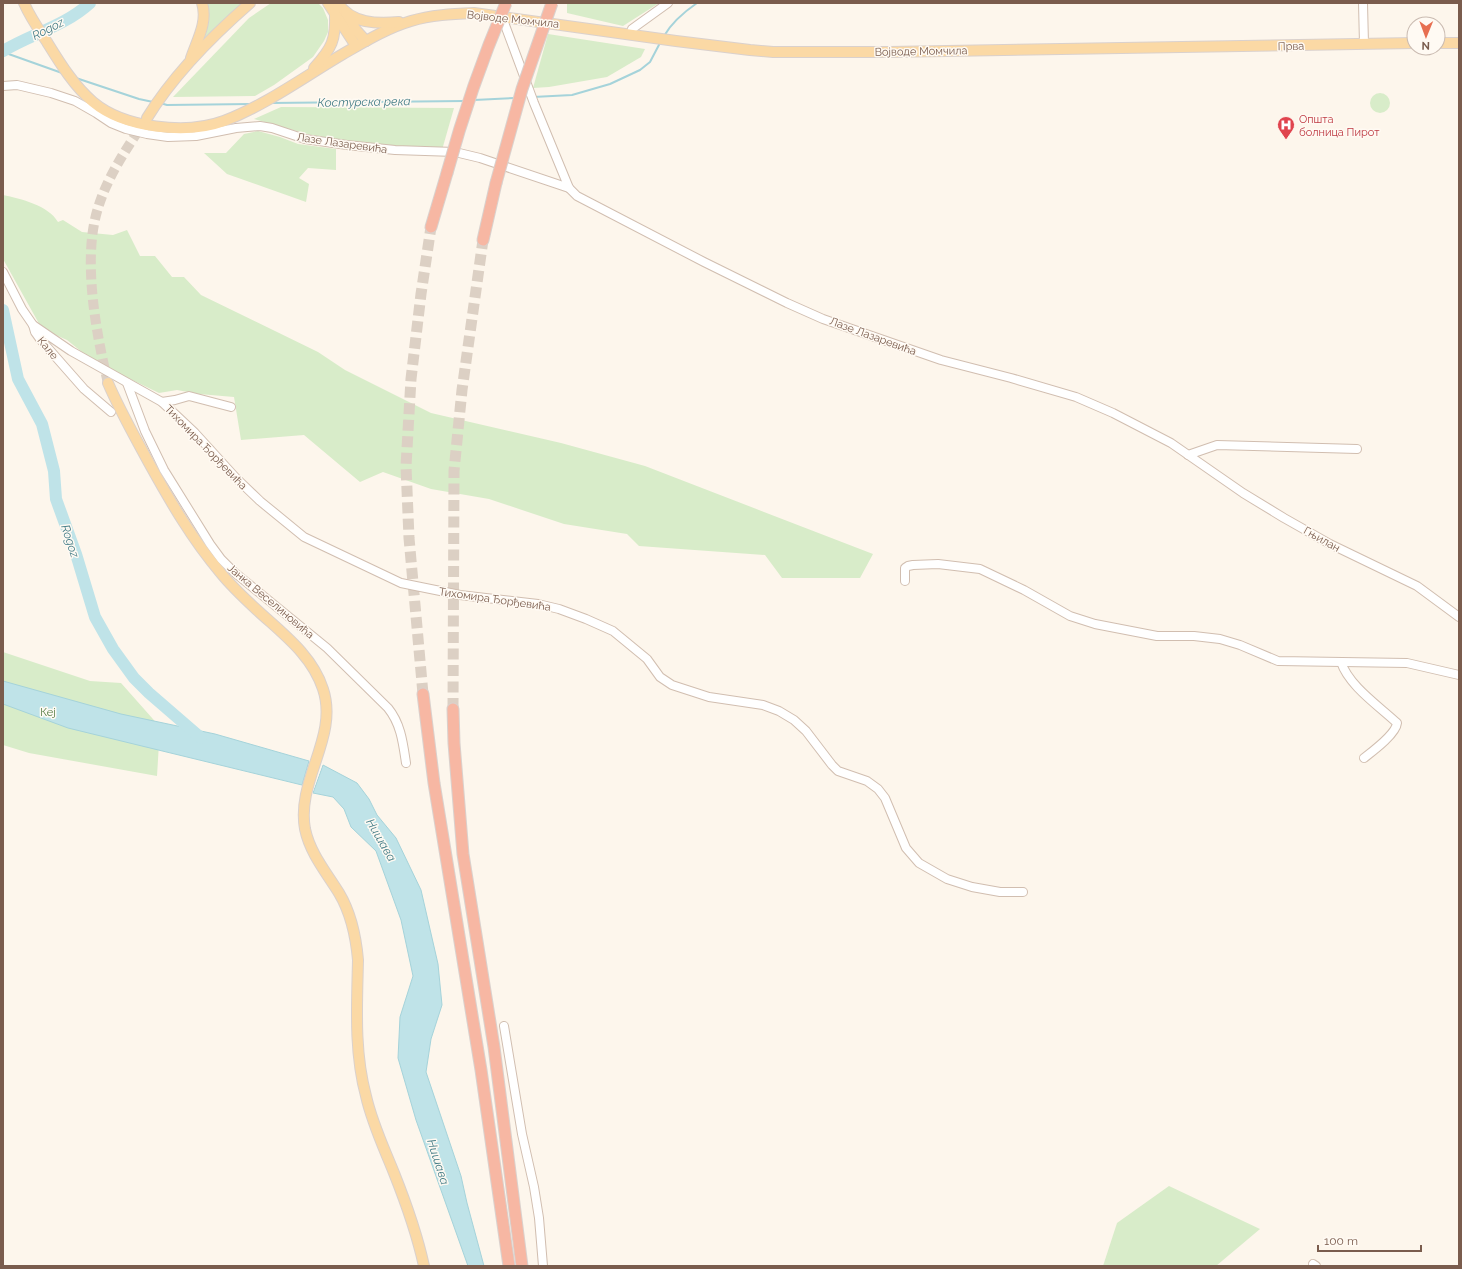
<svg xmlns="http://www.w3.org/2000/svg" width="1462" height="1269" font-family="Raleway,sans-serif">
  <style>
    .green { fill: #d8ecc9 }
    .water { fill: #bfe3e8; stroke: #a5d3da }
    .pier { fill: #fdf6ec }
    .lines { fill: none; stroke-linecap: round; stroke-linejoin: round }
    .stream { stroke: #a5d3da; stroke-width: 2 }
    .river { stroke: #bfe3e8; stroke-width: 12 }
    .major-tunnel { stroke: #dcd0c4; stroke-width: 10; stroke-dasharray: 10 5; stroke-linecap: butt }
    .highway-tunnel { stroke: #dcd0c4; stroke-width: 11; stroke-dasharray: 11 5.5; stroke-linecap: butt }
    .minor-casing { stroke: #d1beb0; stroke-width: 10 }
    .major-casing { stroke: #dad1cd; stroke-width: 12 }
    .highway-casing { stroke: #dad1cd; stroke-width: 13 }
    .minor { stroke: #fff; stroke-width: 8 }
    .major { stroke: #fbd9a5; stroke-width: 10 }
    .highway { stroke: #f7b7a3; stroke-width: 11 }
    .highway-bridge-casing { stroke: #dad1cd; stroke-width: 13; stroke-linecap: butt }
    .highway-bridge { stroke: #f7b7a3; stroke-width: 11 }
    .labels { text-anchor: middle; stroke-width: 3; stroke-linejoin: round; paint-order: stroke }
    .street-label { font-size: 11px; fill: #7a5c4d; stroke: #fffaf3 }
    .health-label { font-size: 11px; fill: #be3a42; stroke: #fffaf3; text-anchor: start }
    .park-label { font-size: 11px; fill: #537a41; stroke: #fffaf3 }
    .water-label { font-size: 12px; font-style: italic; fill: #437c86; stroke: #fffaf3 }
  </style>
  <rect width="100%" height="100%" fill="#fdf6ec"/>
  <!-- green -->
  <g class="green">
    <path d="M 205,3 L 244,3 L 203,40 Z"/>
    <path d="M 271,3 L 318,3 L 323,8 L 328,20 L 328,32 L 324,41 L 313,57 L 274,85 L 255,96 L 173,97 L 249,18 Z"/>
    <path d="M 567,3 L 659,3 L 623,26 L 567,13 Z"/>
    <path d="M 548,34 L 645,49 L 641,57 L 607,77 L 549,87 L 533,88 Z"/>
    <circle cx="1380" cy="103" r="10"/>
    <path d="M 281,107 L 454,108 L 442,150 L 369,144 L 311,135 L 254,119 Z"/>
    <path d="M 258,131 L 280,137 L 298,144 L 336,149 L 336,170 L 308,168 L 299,178 L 309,184 L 306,202 L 227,174 L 204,153 L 226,153 L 244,134 Z"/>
    <path d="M 3,195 C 21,199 48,205 58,222 L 63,220 L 82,232 L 113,235 L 127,230 L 140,256 L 155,256 L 172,277 L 184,277 L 201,295 L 318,352 L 345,370 L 431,413 L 561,443 L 645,466 L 873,554 L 860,578 L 782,578 L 765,555 L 639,546 L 627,534 L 564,524 L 489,499 L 431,489 L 383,472 L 360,482 L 304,435 L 241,440 L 234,397 L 199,394 L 177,390 L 159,393 L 93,361 L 67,340 L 42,329 L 3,259 Z"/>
    <path d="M 3,652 L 90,681 L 121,683 L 160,727 L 157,776 L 29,753 L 3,745 Z"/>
    <path d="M 1169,1186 L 1260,1229 L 1216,1266 L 1103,1266 L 1117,1223 Z"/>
  </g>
  <!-- water -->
  <g class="water">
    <path d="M 3,681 L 121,714 L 215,734 L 309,761 L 302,785 L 68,728 L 3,704 Z"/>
    <path d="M 323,765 L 357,783 L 369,799 L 377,815 L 396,838 L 421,890 L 438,964 L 442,1005 L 431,1039 L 426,1072 L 461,1176 L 467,1203 L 484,1266 L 468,1266 L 416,1120 L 398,1058 L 400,1017 L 413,976 L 401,920 L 376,851 L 351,827 L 344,809 L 333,797 L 313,793 Z"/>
  </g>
  <!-- pier -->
  <path class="pier" d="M 322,763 L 323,763 L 312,794 L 311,792 Z"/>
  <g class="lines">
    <!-- stream -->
    <g class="stream">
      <path d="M 664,36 C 672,22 684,12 697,3"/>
      <path d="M 3,52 L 62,73"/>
      <path d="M 76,78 L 139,99 L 153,102"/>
      <path d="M 533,97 L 572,95 L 610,84 L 640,70 L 650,62 L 661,41"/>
      <path d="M 474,100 L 515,98"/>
      <path d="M 160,103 L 167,105 L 251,104"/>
      <path d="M 270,103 L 465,101"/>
    </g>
    <!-- river -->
    <g class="river">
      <path d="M 3,51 C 31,34 65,26 90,3"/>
      <path d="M 3,310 L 18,379 L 42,424 L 54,471 L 56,499 L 76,554 L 95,617 L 113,649 L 134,678 L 149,693 L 201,738"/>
    </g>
    <!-- major-tunnel -->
    <path class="major-tunnel" d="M 108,383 C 96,333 82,258 98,208 C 107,178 125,151 142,125"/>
    <!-- highway-tunnel -->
    <g class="highway-tunnel">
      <path d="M 423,694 L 409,538 L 406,466 L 411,379 L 421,294 L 431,227"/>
      <path d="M 453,709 L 454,471 L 462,390 L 483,240"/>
    </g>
    <defs>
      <g id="minor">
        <path d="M 1363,3 L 1364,44"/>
        <path d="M 502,17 L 534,103 L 569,188 L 577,196 L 704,262 L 787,303 L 823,319 L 941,360 L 1011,378 L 1076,397 L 1113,413 L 1171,443 L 1243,493 L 1284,518 L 1330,544 L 1417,586 L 1459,617"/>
        <path d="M 630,35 L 632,29 L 668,3"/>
        <path d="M 3,86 L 17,85 L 51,93 L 75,101 L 96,113 L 111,123 L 126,129 L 147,134 L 168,137 L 196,136 L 236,128 L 260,126 L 272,128 L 305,139 L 347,145 L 395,150 L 455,152 L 480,158 L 569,188"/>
        <path d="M 3,272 L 22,309 L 33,325 L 35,332 L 40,339 L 84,389 L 111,412"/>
        <path d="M 33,325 L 71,351 L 162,402 L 195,433 L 236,478 L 260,501 L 304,537 L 401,583 L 460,595 L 538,604 L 559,609 L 586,619 L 613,631 L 647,659 L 660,677 L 672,685 L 709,697 L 763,705 L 779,711 L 794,720 L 806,731 L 832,765 L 838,771 L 867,781 L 878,789 L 885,798 L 906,848 L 919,863 L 947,879 L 972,887 L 1000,892 L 1023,892"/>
        <path d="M 127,383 L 145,431 L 164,470 L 210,544 L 221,559 L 234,572 L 327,648 L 388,708 C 401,724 403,743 406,763"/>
        <path d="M 162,402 L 175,400 L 189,396 L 231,407"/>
        <path d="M 1188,455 L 1217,445 L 1357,449"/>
        <path d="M 905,581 L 905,568 L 908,566 L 913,565 L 938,564 L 980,569 L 1024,590 L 1070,616 L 1095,624 L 1157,636 L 1194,636 L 1220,639 L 1240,645 L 1278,661 L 1407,663 L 1459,675"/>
        <path d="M 1341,662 C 1349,686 1379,706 1397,723 C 1396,734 1373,751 1364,758"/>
        <path d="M 504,1026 L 522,1134 L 534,1187 L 539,1218 L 543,1266"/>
        <path d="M 1313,1264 L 1316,1266"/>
      </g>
      <g id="major">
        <path d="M 24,3 C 30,17 39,30 47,42 C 60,63 74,86 93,102 C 124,128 186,135 224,121 C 266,105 304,77 343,54 C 364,42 387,28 411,21 C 431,15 452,14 474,13 L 676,41 L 750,50 L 773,52 L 889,52 L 1414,43"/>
        <path d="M 328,3 L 356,46"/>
        <path d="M 338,3 C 351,24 378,24 399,22"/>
        <path d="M 346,13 L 356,30 L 366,41"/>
        <path d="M 1438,43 L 1459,43"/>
        <path d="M 191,58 C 197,40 208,22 202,3"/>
        <path d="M 314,68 C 332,48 336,40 335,13"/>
        <path d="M 147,118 C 174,74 211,37 250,3"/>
        <path d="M 108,383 C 120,411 135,437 149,463 C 170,501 192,539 220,572 C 231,586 244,598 257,610 C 283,634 312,655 323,689 C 339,737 296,780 305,829 C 310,853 326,872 339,893 C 351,913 356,937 358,960 C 357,1005 354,1052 366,1096 C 372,1123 384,1148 394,1173 C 406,1203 417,1234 424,1266"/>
      </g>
      <g id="highway">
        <path d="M 431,227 L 447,173"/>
        <path d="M 483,240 L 496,183"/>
        <path d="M 423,694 L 434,783 L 481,1070 L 509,1266"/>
        <path d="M 453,709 L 454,743 L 463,854 L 494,1047 L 522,1266"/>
      </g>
    </defs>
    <!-- minor casing -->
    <use href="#minor" class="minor-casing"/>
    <!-- major casing -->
    <use href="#major" class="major-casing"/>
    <!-- highway casing -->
    <use href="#highway" class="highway-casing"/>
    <!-- minor -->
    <use href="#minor" class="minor"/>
    <!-- major -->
    <use href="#major" class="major"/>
    <!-- highway -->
    <use href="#highway" class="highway"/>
    <defs>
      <g id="highway-bridge">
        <path d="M 447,173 C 463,114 482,59 506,3"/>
        <path d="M 496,183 L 522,89 L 552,3"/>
      </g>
    </defs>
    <!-- highway-bridge casing -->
    <use href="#highway-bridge" class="highway-bridge-casing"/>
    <!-- highway-bridge -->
    <use href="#highway-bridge" class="highway-bridge"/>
  </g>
  <!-- icons -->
  <defs>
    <symbol id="hospital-pin" viewBox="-11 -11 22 30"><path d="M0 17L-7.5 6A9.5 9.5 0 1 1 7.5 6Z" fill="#e0444e" stroke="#fffaf3"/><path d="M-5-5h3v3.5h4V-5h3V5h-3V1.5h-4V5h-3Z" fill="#fff"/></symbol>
  </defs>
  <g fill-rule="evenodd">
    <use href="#hospital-pin" x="1276" y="115" width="20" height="27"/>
  </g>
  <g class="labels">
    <!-- street labels -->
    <g class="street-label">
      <text transform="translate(513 19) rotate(6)" y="4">Војводе Момчила</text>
      <text transform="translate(1291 46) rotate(-1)" y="4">Прва</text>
      <text transform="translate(921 51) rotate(-1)" y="4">Војводе Момчила</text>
      <text transform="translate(342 143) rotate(8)" y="4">Лазе Лазаревића</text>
      <text transform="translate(873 336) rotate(20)" y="4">Лазе Лазаревића</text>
      <text transform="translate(48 348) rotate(50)" y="4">Кале</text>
      <text transform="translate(206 447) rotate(46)" y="4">Тихомира Ђорђевића</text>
      <text transform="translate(1322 539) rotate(29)" y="4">Гњилан</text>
      <text transform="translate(495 599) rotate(8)" y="4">Тихомира Ђорђевића</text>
      <text transform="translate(271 601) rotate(40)" y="4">Јанка Веселиновића</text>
    </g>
    <!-- health labels -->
    <g class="health-label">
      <text x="1299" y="123">Општа<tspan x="1299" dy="13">болница Пирот</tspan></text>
    </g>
    <!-- park labels -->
    <g class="park-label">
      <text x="48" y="716">Кеј</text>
    </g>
    <!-- water labels -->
    <g class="water-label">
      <text transform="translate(48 29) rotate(-27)" y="4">Rogoz</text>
      <text transform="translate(364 102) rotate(-1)" y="4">Костурска река</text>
      <text transform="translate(70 541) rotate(72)" y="4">Rogoz</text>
      <text transform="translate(381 840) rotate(60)" y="4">Нишава</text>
      <text transform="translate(438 1162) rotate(72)" y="4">Нишава</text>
    </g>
  </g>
  <!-- border -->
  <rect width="1462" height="1269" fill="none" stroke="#7a5c4d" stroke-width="8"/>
  <!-- north arrow -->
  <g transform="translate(1426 36) rotate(181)"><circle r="19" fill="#fffaf3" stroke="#cabbb1"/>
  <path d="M0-3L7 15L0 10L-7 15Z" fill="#e76f51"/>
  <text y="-6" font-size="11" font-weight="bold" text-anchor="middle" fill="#7a5c4d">N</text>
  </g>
  <!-- scale -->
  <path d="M1318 1245v6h103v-6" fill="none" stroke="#7a5c4d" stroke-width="2"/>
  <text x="1324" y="1245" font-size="12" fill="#7a5c4d" stroke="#fffaf3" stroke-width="3" paint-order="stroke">100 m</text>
</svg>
